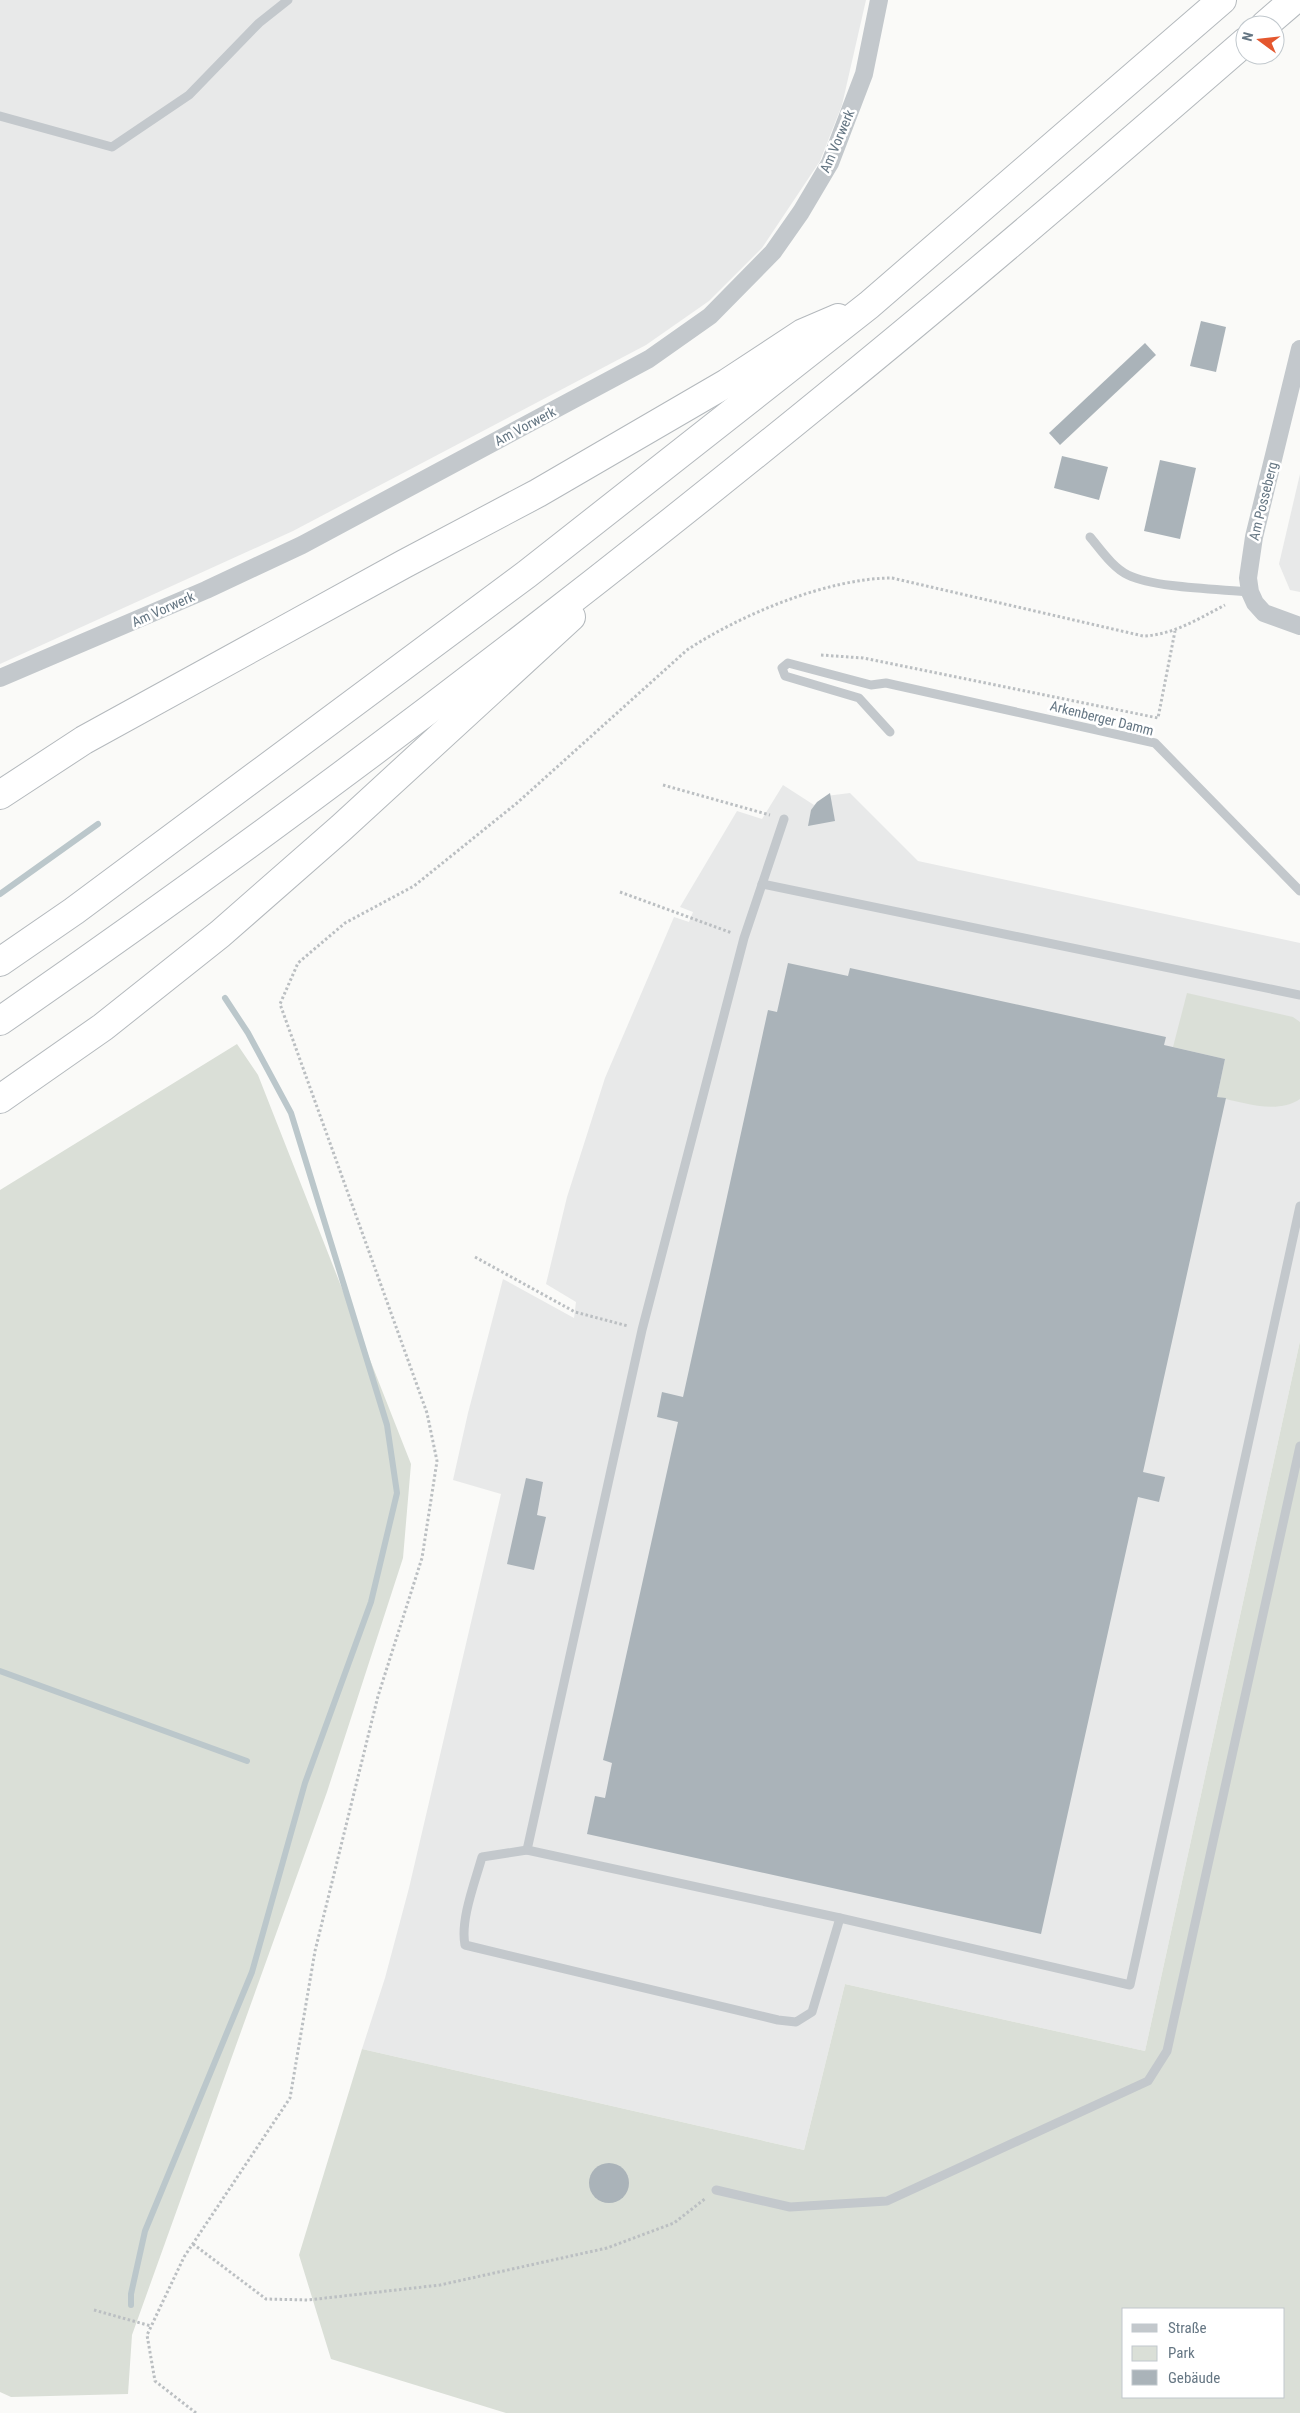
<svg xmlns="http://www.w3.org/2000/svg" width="1300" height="2413" font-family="'Roboto Condensed',sans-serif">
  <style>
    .built { fill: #e8e9e9 }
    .green { fill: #dadfd7; fill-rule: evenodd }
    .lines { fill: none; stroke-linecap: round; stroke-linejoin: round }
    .stream { stroke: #bbc7cb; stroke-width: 6 }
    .building { fill: #aab3b9 }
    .motorway-casing { stroke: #b4b9bd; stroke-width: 30 }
    .path { stroke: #bbbfc2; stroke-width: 3; stroke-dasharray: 2.5 2.5; stroke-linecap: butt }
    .service { stroke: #c3c8cc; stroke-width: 9 }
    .minor { stroke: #c3c8cc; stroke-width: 18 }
    .motorway { stroke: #fff; stroke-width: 28 }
    .labels { text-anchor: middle; stroke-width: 5; stroke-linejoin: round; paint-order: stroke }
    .street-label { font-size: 14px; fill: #657683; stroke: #fff }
  </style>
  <rect width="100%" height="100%" fill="#fafaf8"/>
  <!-- built -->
  <g class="built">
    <path d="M 0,0 L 866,0 L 842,105 L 820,161 L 762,248 L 709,301 L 646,345 L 293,531 L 0,664 Z"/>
    <path d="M 1300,474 L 1300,592 L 1290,590 L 1279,564 Z"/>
    <path d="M 783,785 L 814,805 L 826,796 L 850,793 L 918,861 L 1300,943 L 1300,1341 L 1145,2051 L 845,1984 L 804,2150 L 362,2049 L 385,1978 L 409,1888 L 501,1494 L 453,1480 L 468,1413 L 503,1279 L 574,1318 L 576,1302 L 546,1284 L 567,1197 L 605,1078 L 674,917 L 689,922 L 693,912 L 680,907 L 737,811 L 762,819 Z"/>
  </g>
  <!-- green -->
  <g class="green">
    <path d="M 1187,993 L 1293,1017 L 1300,1022 L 1300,1099 C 1277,1115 1242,1102 1217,1097 L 1225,1059 L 1173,1047 Z"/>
    <path d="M 237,1044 L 258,1075 L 411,1464 L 403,1558 L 327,1792 L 132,2335 L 128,2394 L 11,2397 L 0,2392 L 0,1190 Z"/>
    <path d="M 1300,1341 L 1300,2413 L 506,2413 L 331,2359 L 299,2255 L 362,2049 L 804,2150 L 845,1984 L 1145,2051 ZM 1124,2309 L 1284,2309 L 1284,2397 L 1124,2397 Z"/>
  </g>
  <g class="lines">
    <!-- stream -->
    <g class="stream">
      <path d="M 0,894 L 98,824"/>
      <path d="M 0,1671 L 247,1761"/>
      <path d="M 131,2305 L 131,2294 L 145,2231 L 252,1972 L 305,1783 L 371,1602 L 397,1493 L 387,1425 L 291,1113 L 248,1033 L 225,998"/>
    </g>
  </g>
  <!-- building -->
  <g class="building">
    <path d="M 1201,321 L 1226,327 L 1216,372 L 1190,366 Z"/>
    <path d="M 1145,343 L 1156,355 L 1060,445 L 1049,433 Z"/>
    <path d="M 1062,456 L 1108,467 L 1099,500 L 1054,488 Z"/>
    <path d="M 1160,460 L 1196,468 L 1180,539 L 1144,531 Z"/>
    <path d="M 830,793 L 835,821 L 808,826 L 811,810 L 817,802 Z"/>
    <path d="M 788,963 L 848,976 L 850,968 L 1166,1037 L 1164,1045 L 1225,1059 L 1217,1097 L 1226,1098 L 1143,1472 L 1165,1477 L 1159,1502 L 1138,1497 L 1041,1934 L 587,1834 L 595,1796 L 605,1798 L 612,1763 L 603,1760 L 678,1422 L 657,1417 L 662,1392 L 683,1397 L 768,1010 L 777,1012 Z"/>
    <path d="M 526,1478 L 543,1482 L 537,1515 L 546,1517 L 534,1570 L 507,1564 Z"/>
    <circle cx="609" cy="2183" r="20"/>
  </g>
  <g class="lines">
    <defs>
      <g id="motorway">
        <path d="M 1265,25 L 1294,0"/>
        <path d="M 0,795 L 84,740 L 404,564 L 538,493 L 727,383 L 803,333 L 838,318"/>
        <path d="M 0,962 L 74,911 L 527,574 L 869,305 L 1222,0"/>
        <path d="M 0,1021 C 283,825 559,615 826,397 C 968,282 1107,162 1245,42"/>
        <path d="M 0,1099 L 103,1027 L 220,934 L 341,828 L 571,617"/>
      </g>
    </defs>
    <!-- motorway casing -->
    <use href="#motorway" class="motorway-casing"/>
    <!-- path -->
    <g class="path">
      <path d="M 821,655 L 863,658 L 1158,718 L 1175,631"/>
      <path d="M 663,785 L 770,815"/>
      <path d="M 620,892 L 732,933"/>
      <path d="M 475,1257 L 575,1312 L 628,1326"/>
      <path d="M 193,2244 L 266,2299 L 308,2300 L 440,2285 L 607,2248 L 674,2223 L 706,2198"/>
      <path d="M 94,2310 L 151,2326"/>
      <path d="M 196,2413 L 155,2381 L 147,2335 L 184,2257 L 290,2098 L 315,1951 L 378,1696 L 422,1558 L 437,1461 L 427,1413 L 280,1004 L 298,963 L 345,923 L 414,886 L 517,803 L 687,650 C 740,615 828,578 892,578 L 1143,636 C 1173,635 1198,619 1225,605"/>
    </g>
    <!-- service -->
    <g class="service">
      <path d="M 0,116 L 112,147 L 189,95 L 259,23 L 288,0"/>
      <path d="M 1090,537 C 1101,550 1113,568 1128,575 C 1155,588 1218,589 1250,592"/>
      <path d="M 890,732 L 859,698 L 785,676 L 782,668 L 788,663 L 871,685 L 886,683 L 1155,743 L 1300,891"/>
      <path d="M 784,819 L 744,938 L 642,1330 L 527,1850 L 840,1918 L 1130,1985 L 1300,1206"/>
      <path d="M 762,884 L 1300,995"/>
      <path d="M 527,1850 L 482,1857 C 475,1882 460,1920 465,1945 L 778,2020 L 796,2022 L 812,2012 L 840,1918"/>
      <path d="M 716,2190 L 790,2207 L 887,2201 L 1148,2081 L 1167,2051 L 1300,1446"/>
    </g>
    <!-- minor -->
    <g class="minor">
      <path d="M 1300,349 L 1254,537 L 1248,578 L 1250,592 L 1255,603 L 1264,613 L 1300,626"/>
      <path d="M 0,678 L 206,590 L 302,545 L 649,359 L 710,316 L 773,252 L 801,212 L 830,163 L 864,74 L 879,0"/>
    </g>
    <!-- motorway -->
    <use href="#motorway" class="motorway"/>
  </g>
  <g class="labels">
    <!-- street labels -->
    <g class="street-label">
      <text transform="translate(837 141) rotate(-67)" y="5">Am Vorwerk</text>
      <text transform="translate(525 426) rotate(-28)" y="5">Am Vorwerk</text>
      <text transform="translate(1263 501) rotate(-76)" y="5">Am Posseberg</text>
      <text transform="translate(163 609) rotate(-24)" y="5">Am Vorwerk</text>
      <text transform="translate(1102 718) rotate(14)" y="5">Arkenberger Damm</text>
    </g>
  </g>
  <!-- legend -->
  <rect x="1122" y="2308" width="162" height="90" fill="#ffffff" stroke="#c1c8cd"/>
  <rect x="1132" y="2324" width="25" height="8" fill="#c3c8cc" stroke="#c1c8cd"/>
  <text x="1168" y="2333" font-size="15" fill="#657683">Straße</text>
  <rect x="1132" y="2346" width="25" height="15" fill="#dadfd7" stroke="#c1c8cd"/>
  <text x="1168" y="2358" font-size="15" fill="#657683">Park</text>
  <rect x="1132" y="2370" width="25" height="15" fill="#aab3b9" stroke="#c1c8cd"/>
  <text x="1168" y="2383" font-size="15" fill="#657683">Gebäude</text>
  <!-- north arrow -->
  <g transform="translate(1260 40) rotate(285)"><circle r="24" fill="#ffffff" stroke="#c1c8cd"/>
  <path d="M0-4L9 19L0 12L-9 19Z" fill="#e4572e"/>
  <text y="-8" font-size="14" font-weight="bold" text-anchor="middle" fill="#657683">N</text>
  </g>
</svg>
